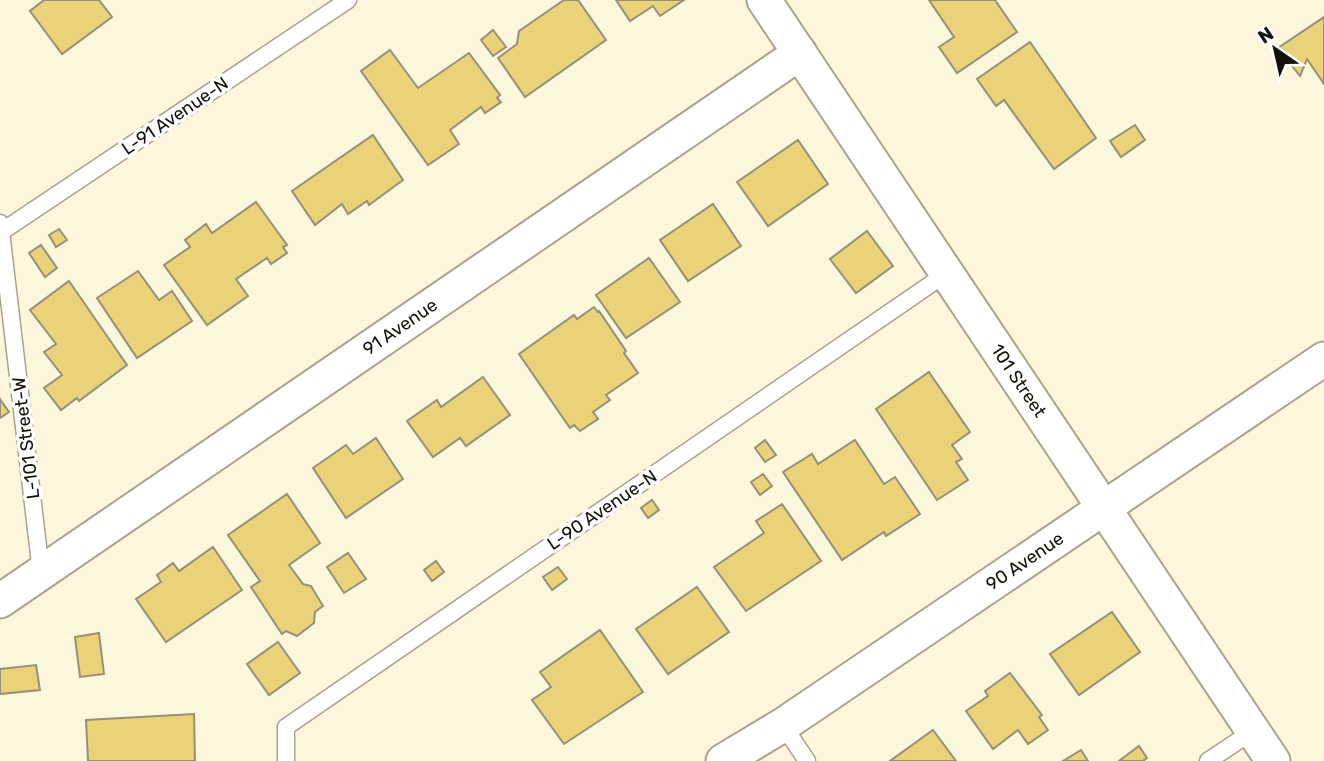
<svg xmlns="http://www.w3.org/2000/svg" width="1324" height="761" font-family="Rubik,sans-serif">
  <style>
    .building { fill: #ead278; stroke: #959079; stroke-width: 2 }
    .lines { fill: none; stroke-linecap: round; stroke-linejoin: round }
    .lane-casing { stroke: #a9a38c; stroke-width: 19 }
    .street-casing { stroke: #a9a38c; stroke-width: 37 }
    .lane { stroke: #fff; stroke-width: 16 }
    .street { stroke: #fff; stroke-width: 33 }
    .labels { text-anchor: middle; stroke-width: 7; stroke-linejoin: round; paint-order: stroke }
    .street-label { font-size: 18px; fill: #131109; stroke: #fff }
  </style>
  <rect width="100%" height="100%" fill="#fcf6dd"/>
  <!-- building -->
  <g class="building">
    <path d="M 44,0 L 99,0 L 112,17 L 62,54 L 30,11 Z"/>
    <path d="M 564,0 L 578,0 L 606,40 L 525,97 L 498,58 L 517,44 L 519,31 Z"/>
    <path d="M 616,0 L 684,0 L 660,16 L 653,6 L 630,21 Z"/>
    <path d="M 929,0 L 995,0 L 1017,32 L 957,73 L 939,47 L 954,37 Z"/>
    <path d="M 1324,17 L 1324,84 L 1307,59 L 1300,76 L 1278,48 Z"/>
    <path d="M 493,30 L 506,47 L 493,56 L 481,40 Z"/>
    <path d="M 1030,42 L 1096,138 L 1054,169 L 1004,100 L 996,106 L 977,79 Z"/>
    <path d="M 390,50 L 418,88 L 469,53 L 500,95 L 497,98 L 501,102 L 485,113 L 481,107 L 450,130 L 459,144 L 428,165 L 361,71 Z"/>
    <path d="M 1135,125 L 1145,140 L 1121,157 L 1110,141 Z"/>
    <path d="M 373,135 L 403,180 L 369,205 L 367,201 L 348,214 L 342,204 L 315,225 L 292,191 Z"/>
    <path d="M 798,140 L 828,184 L 768,226 L 737,182 Z"/>
    <path d="M 256,202 L 287,245 L 283,247 L 287,253 L 271,264 L 267,258 L 236,279 L 248,296 L 207,325 L 164,265 L 190,247 L 185,240 L 206,224 L 212,233 Z"/>
    <path d="M 713,204 L 741,246 L 688,281 L 660,240 Z"/>
    <path d="M 59,229 L 67,240 L 56,247 L 49,235 Z"/>
    <path d="M 867,231 L 893,266 L 856,293 L 830,259 Z"/>
    <path d="M 41,245 L 57,268 L 45,277 L 29,253 Z"/>
    <path d="M 649,258 L 680,302 L 626,338 L 596,295 Z"/>
    <path d="M 138,271 L 159,300 L 172,291 L 192,321 L 137,358 L 97,298 Z"/>
    <path d="M 69,281 L 127,365 L 79,401 L 77,398 L 61,410 L 44,388 L 62,375 L 44,352 L 56,344 L 30,310 Z"/>
    <path d="M 594,307 L 598,312 L 599,311 L 626,351 L 624,353 L 638,373 L 606,395 L 610,400 L 593,412 L 598,419 L 580,431 L 574,425 L 570,428 L 519,354 L 574,315 L 577,319 Z"/>
    <path d="M 929,372 L 970,432 L 952,445 L 962,459 L 956,462 L 968,480 L 937,500 L 876,409 Z"/>
    <path d="M 483,377 L 510,415 L 466,446 L 460,438 L 433,457 L 407,421 L 437,400 L 441,407 Z"/>
    <path d="M 0,399 L 9,412 L 0,418 Z"/>
    <path d="M 376,438 L 403,479 L 346,518 L 313,468 L 346,445 L 353,454 Z"/>
    <path d="M 765,440 L 776,455 L 765,462 L 755,448 Z"/>
    <path d="M 855,440 L 884,484 L 895,477 L 920,514 L 886,536 L 884,532 L 842,560 L 783,472 L 812,454 L 818,464 Z"/>
    <path d="M 763,474 L 772,486 L 760,495 L 751,482 Z"/>
    <path d="M 287,494 L 320,543 L 289,565 L 303,584 L 311,586 L 323,606 L 315,612 L 314,623 L 297,636 L 286,631 L 282,634 L 251,587 L 260,581 L 228,535 Z"/>
    <path d="M 652,500 L 659,510 L 648,518 L 641,508 Z"/>
    <path d="M 782,504 L 821,561 L 746,611 L 714,567 L 764,533 L 756,521 Z"/>
    <path d="M 213,547 L 242,590 L 166,642 L 136,599 L 161,582 L 157,575 L 173,563 L 179,571 Z"/>
    <path d="M 348,553 L 366,579 L 344,593 L 327,567 Z"/>
    <path d="M 436,561 L 444,572 L 432,581 L 424,570 Z"/>
    <path d="M 558,567 L 567,579 L 552,590 L 543,577 Z"/>
    <path d="M 697,587 L 729,632 L 668,674 L 636,629 Z"/>
    <path d="M 1112,612 L 1140,652 L 1079,695 L 1050,654 Z"/>
    <path d="M 600,630 L 643,692 L 564,744 L 532,700 L 551,687 L 540,672 Z"/>
    <path d="M 99,633 L 104,674 L 80,677 L 75,637 Z"/>
    <path d="M 278,642 L 300,673 L 269,695 L 247,664 Z"/>
    <path d="M 36,665 L 40,690 L 0,694 L 0,669 Z"/>
    <path d="M 1010,673 L 1042,715 L 1039,717 L 1048,730 L 1028,744 L 1018,730 L 993,749 L 966,711 L 988,696 L 985,691 Z"/>
    <path d="M 194,714 L 195,761 L 88,761 L 86,720 Z"/>
    <path d="M 933,730 L 956,761 L 890,761 Z"/>
    <path d="M 1139,746 L 1147,758 L 1143,761 L 1119,761 Z"/>
    <path d="M 1081,750 L 1088,761 L 1063,761 Z"/>
  </g>
  <g class="lines">
    <defs>
      <g id="lane">
        <path d="M 0,223 L 41,572"/>
        <path d="M 1,232 L 348,0"/>
        <path d="M 783,725 L 807,761"/>
        <path d="M 286,761 L 286,727 L 947,273"/>
        <path d="M 1208,761 L 1253,731"/>
      </g>
      <g id="street">
        <path id="s1" d="M 764,0 L 1273,761"/>
        <path id="s2" d="M 0,601 L 800,53"/>
        <path id="s3" d="M 723,761 L 783,725 L 1324,359"/>
      </g>
    </defs>
    <!-- lane casing -->
    <use href="#lane" class="lane-casing"/>
    <!-- street casing -->
    <use href="#street" class="street-casing"/>
    <!-- lane -->
    <use href="#lane" class="lane"/>
    <!-- street -->
    <use href="#street" class="street"/>
  </g>
  <g class="labels">
    <!-- street labels -->
    <g class="street-label">
      <text transform="translate(175 116) rotate(-34)" y="6">L-91 Avenue-N</text>
      <text dy="6" stroke="none"><textPath href="#s2" startOffset="485">91 Avenue</textPath></text>
      <text dy="6" stroke="none"><textPath href="#s1" startOffset="458">101 Street</textPath></text>
      <text transform="translate(26 438) rotate(-97)" y="6">L-101 Street-W</text>
      <text transform="translate(602 510) rotate(-34)" y="6">L-90 Avenue-N</text>
      <text dy="6" stroke="none"><textPath href="#s3" startOffset="362">90 Avenue</textPath></text>
    </g>
  </g>
  <!-- north arrow -->
  <g transform="translate(1275 49) rotate(326)" stroke="#ffffff" stroke-width="5" paint-order="stroke">
  <path d="M0-5L12 26L0 18L-12 26Z" fill="#131109"/>
  <text y="-10" font-size="19" font-weight="bold" text-anchor="middle" fill="#131109">N</text>
  </g>
</svg>
